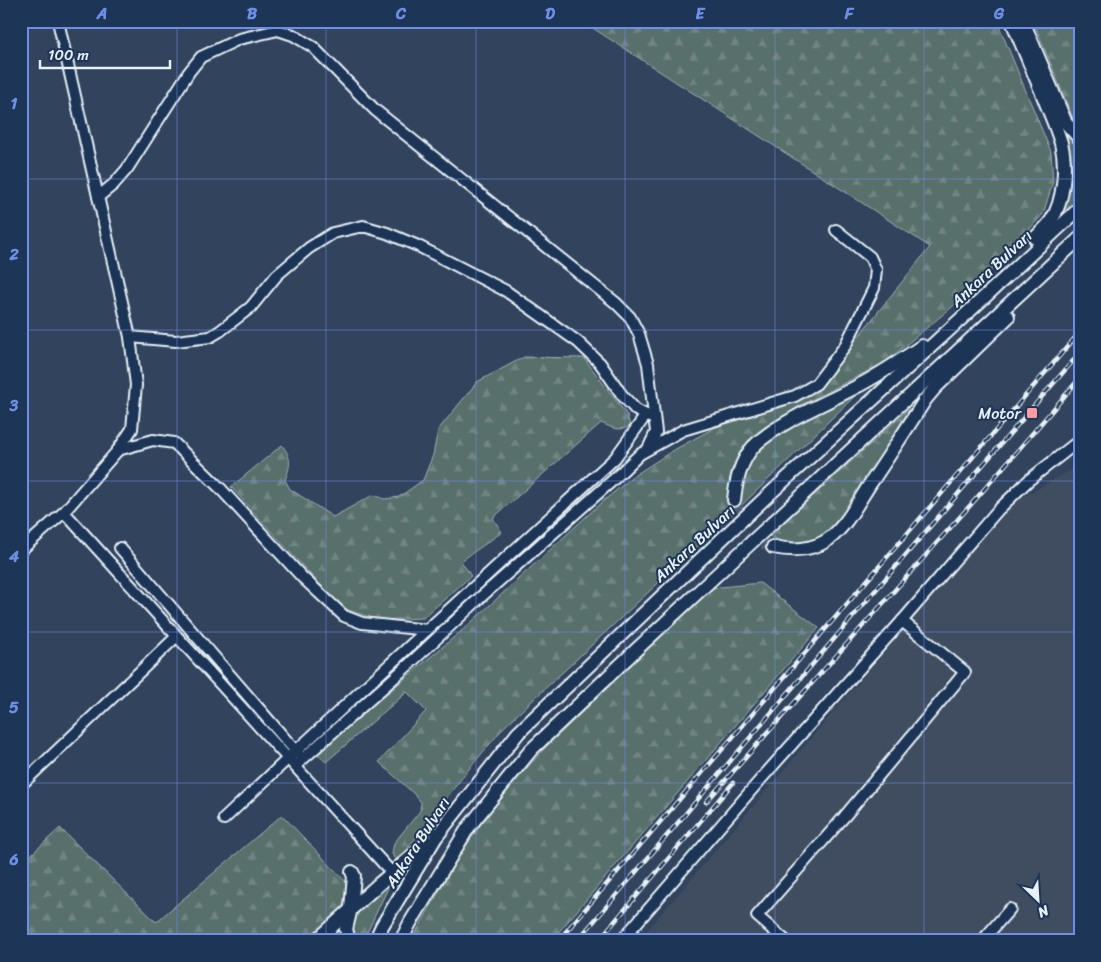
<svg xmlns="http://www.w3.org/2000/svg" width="1101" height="962" font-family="Sriracha,sans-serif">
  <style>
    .built { fill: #3f4d61 }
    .forest { fill: url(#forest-firs); stroke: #a0b0b2 }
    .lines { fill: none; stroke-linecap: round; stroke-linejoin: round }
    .major-tunnel { stroke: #4c5d74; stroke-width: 12; stroke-dasharray: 12 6; stroke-linecap: butt }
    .minor-casing { stroke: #e8f1f8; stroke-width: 14 }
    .major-casing { stroke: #e8f1f8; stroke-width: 16 }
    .minor { stroke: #1d3557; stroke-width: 10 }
    .major { stroke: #1d3557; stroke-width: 12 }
    .rail-casing { stroke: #e8f1f8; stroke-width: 4.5 }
    .rail { stroke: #1d3557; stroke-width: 2.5; stroke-dasharray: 8; stroke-linecap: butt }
    .grid { fill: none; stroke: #6e8fe5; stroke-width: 1; stroke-opacity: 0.55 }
    .poi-dot { fill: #ff9aa2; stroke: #1d3557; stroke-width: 2 }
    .labels { text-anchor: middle; stroke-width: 4; stroke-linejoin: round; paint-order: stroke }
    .street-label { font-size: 16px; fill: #e8f1f8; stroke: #1d3557 }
    .poi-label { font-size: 16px; fill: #e8f1f8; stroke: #1d3557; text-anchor: end }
    .neatline { fill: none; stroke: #6e8fe5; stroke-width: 2 }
    .grid-label { font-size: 16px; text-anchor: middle; font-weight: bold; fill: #6e8fe5 }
  </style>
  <defs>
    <pattern id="forest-firs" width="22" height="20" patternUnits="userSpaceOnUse" patternTransform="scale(1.25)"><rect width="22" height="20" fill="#59706c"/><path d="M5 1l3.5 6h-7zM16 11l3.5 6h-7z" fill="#718582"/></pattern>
  </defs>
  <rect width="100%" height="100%" fill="#31435d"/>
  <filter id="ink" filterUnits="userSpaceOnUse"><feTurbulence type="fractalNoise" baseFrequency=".02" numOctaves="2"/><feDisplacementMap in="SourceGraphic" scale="10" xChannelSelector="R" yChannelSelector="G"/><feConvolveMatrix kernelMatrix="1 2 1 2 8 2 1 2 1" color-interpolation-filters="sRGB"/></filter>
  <g filter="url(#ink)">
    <!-- built -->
    <path class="built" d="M 1080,465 L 1080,941 L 638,941 L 1012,503 Z"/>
    <!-- forest -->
    <g class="forest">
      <path d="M 582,21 L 997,21 L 1051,152 L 1053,182 L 1043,214 L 1002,260 L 952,307 L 884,363 L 799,406 L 759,433 L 743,452 L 731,472 L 727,502 L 739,498 L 747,468 L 758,449 L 774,436 L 808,416 L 860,391 L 743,504 L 505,726 L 468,770 L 402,856 L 397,859 L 394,858 L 392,853 L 394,843 L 420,811 L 421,802 L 413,793 L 379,762 L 426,711 L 407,692 L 326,762 L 316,753 L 465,628 L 602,502 L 635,475 L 672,451 L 714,428 L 817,388 L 930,247 Z"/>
      <path d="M 1033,21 L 1080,21 L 1080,129 L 1073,118 Z"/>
      <path d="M 1060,122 L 1070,139 L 1080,147 L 1080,197 L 1062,213 Z"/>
      <path d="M 524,357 L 584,358 L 627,415 L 630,426 C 618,432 613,428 601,423 L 493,518 L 502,532 L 461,561 L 471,576 L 423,618 L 377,620 L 343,608 L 307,571 L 231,487 L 282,445 C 292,459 291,464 285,480 L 290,489 L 333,517 L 373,495 L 385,499 L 399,497 L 423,480 L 433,455 L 438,430 L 477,382 Z"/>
      <path d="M 910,408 L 869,476 L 838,523 L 817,539 L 803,544 L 793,546 L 769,536 Z"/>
      <path d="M 760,583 L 819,628 L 551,941 L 411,941 L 459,856 L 483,821 L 517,779 L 544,749 L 711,588 Z"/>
      <path d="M 282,815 L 347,883 L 346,895 L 341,911 L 306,941 L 21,941 L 21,864 L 60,828 L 156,922 Z"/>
      <path d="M 387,887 L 388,888 L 363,941 L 352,941 L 352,921 L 357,913 Z"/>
    </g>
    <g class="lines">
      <!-- major-tunnel -->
      <path class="major-tunnel" d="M 734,500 L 745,527 L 755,540 L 773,547"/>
      <defs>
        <g id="minor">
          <path d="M 98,197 L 114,184 L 127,169 L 189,72 L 201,57 L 239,39 L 278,30 L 293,35 L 313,47 L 375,110 L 616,303 L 630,317 L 639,334 L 648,364 L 656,432 L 648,449"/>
          <path d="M 130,337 L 176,341 L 210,337 L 220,331 L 251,307 L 277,275 L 309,248 L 333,233 L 363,226 L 387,233 L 418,246 L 506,291 L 578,342 L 600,363 L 622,395 L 636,410 L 654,419"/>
          <path d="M 118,450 L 153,440 L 174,443 L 220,488 L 302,577 L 344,616 L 362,623 L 427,630"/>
          <path d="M 64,512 C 173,633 283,753 392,873"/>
          <path d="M 120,548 L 299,755"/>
          <path d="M 21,550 L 64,512 L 118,450 L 132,429 L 136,385 L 130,337 L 58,21"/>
          <path d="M 295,766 L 404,669 L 482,596 L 613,480 L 640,454 L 683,430 L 795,396 L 816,384 L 845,346 L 874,288 L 876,270 L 870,257 L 836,230"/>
          <path d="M 21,785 L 176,637"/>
          <path d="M 224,819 L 296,751 L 427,630 L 615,458 L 646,415"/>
          <path d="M 621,941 L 761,779 L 902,621 L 998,510 L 1029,480 L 1080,440"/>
          <path d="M 786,941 L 757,916 L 844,817 L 965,672 L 902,621"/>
          <path d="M 982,941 L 1010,909"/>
        </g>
        <g id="major">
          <path d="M 1012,21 C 1022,45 1032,69 1042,93 C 1048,109 1056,126 1061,143 C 1067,166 1064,201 1051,221 C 1046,228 1040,233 1035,238"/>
          <path d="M 1023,21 L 1066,123 L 1080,139"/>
          <path d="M 734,500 C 736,481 740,462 753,447 C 765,434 781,426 796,417 C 815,407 835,398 854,388 C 878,376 900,361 922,346"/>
          <path d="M 773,547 C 793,551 812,551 829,539 C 847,525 858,502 870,484 C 889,456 907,428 925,400 L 935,388 L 1008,317"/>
          <path d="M 316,941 L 380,883 L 428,843"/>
          <path d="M 349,941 L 346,929 L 351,908 L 354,876 L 352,872"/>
          <path d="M 375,941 L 382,926 L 436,837 L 518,733 L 763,500 L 962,318 L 1080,208"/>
          <path d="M 401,941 L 410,923 L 468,828 L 531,750 L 637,649 L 755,539 L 1080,238"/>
        </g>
      </defs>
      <!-- minor casing -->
      <use href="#minor" class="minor-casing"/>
      <!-- major casing -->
      <use href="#major" class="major-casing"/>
      <!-- minor -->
      <use href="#minor" class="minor"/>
      <!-- major -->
      <use href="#major" class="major"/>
      <defs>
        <g id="rail">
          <path d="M 706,802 L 975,500 L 1080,378"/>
          <path d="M 558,941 L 1080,332"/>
          <path d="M 577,941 C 745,745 910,547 1080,353"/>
          <path d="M 598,941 L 733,783"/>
        </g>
      </defs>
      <!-- rail casing -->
      <use href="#rail" class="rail-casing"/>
      <!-- rail -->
      <use href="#rail" class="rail"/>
    </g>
  </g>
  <!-- grid -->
  <path class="grid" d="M 177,21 L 177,941M 326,21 L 326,941M 476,21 L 476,941M 625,21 L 625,941M 775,21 L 775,941M 924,21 L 924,941M 21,179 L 1080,179M 21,330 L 1080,330M 21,481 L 1080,481M 21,632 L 1080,632M 21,783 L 1080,783"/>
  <!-- markers -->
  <rect class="poi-dot" x="1026" y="407" width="12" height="12" rx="2.5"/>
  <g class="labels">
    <!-- street labels -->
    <g class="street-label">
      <text transform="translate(991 268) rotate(-43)" y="6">Ankara Bulvarı</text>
      <text transform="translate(694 543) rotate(-43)" y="6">Ankara Bulvarı</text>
      <text transform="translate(417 842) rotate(-57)" y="6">Ankara Bulvarı</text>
    </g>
    <!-- poi labels -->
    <g class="poi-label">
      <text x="1021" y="419">Motor</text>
    </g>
  </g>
  <!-- margin -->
  <rect width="1101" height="962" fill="none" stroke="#1d3557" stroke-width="55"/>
  <!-- north arrow -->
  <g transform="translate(1038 900) rotate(155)" stroke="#1d3557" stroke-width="4" paint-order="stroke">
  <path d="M0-4L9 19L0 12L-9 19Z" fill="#e8f1f8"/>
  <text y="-8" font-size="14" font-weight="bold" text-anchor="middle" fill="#e8f1f8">N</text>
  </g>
  <!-- scale -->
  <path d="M40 60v8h130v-8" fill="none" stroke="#e8f1f8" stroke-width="2.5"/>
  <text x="48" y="60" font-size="15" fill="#e8f1f8" stroke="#1d3557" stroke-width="4" paint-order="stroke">100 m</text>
  <rect x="28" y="28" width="1046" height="906" class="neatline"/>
  <g class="grid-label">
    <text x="102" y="19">A</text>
    <text x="252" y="19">B</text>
    <text x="401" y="19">C</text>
    <text x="550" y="19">D</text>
    <text x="700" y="19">E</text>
    <text x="849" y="19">F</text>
    <text x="999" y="19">G</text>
    <text x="14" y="109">1</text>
    <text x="14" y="260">2</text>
    <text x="14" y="411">3</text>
    <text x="14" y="562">4</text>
    <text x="14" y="713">5</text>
    <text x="14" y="865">6</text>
  </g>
</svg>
